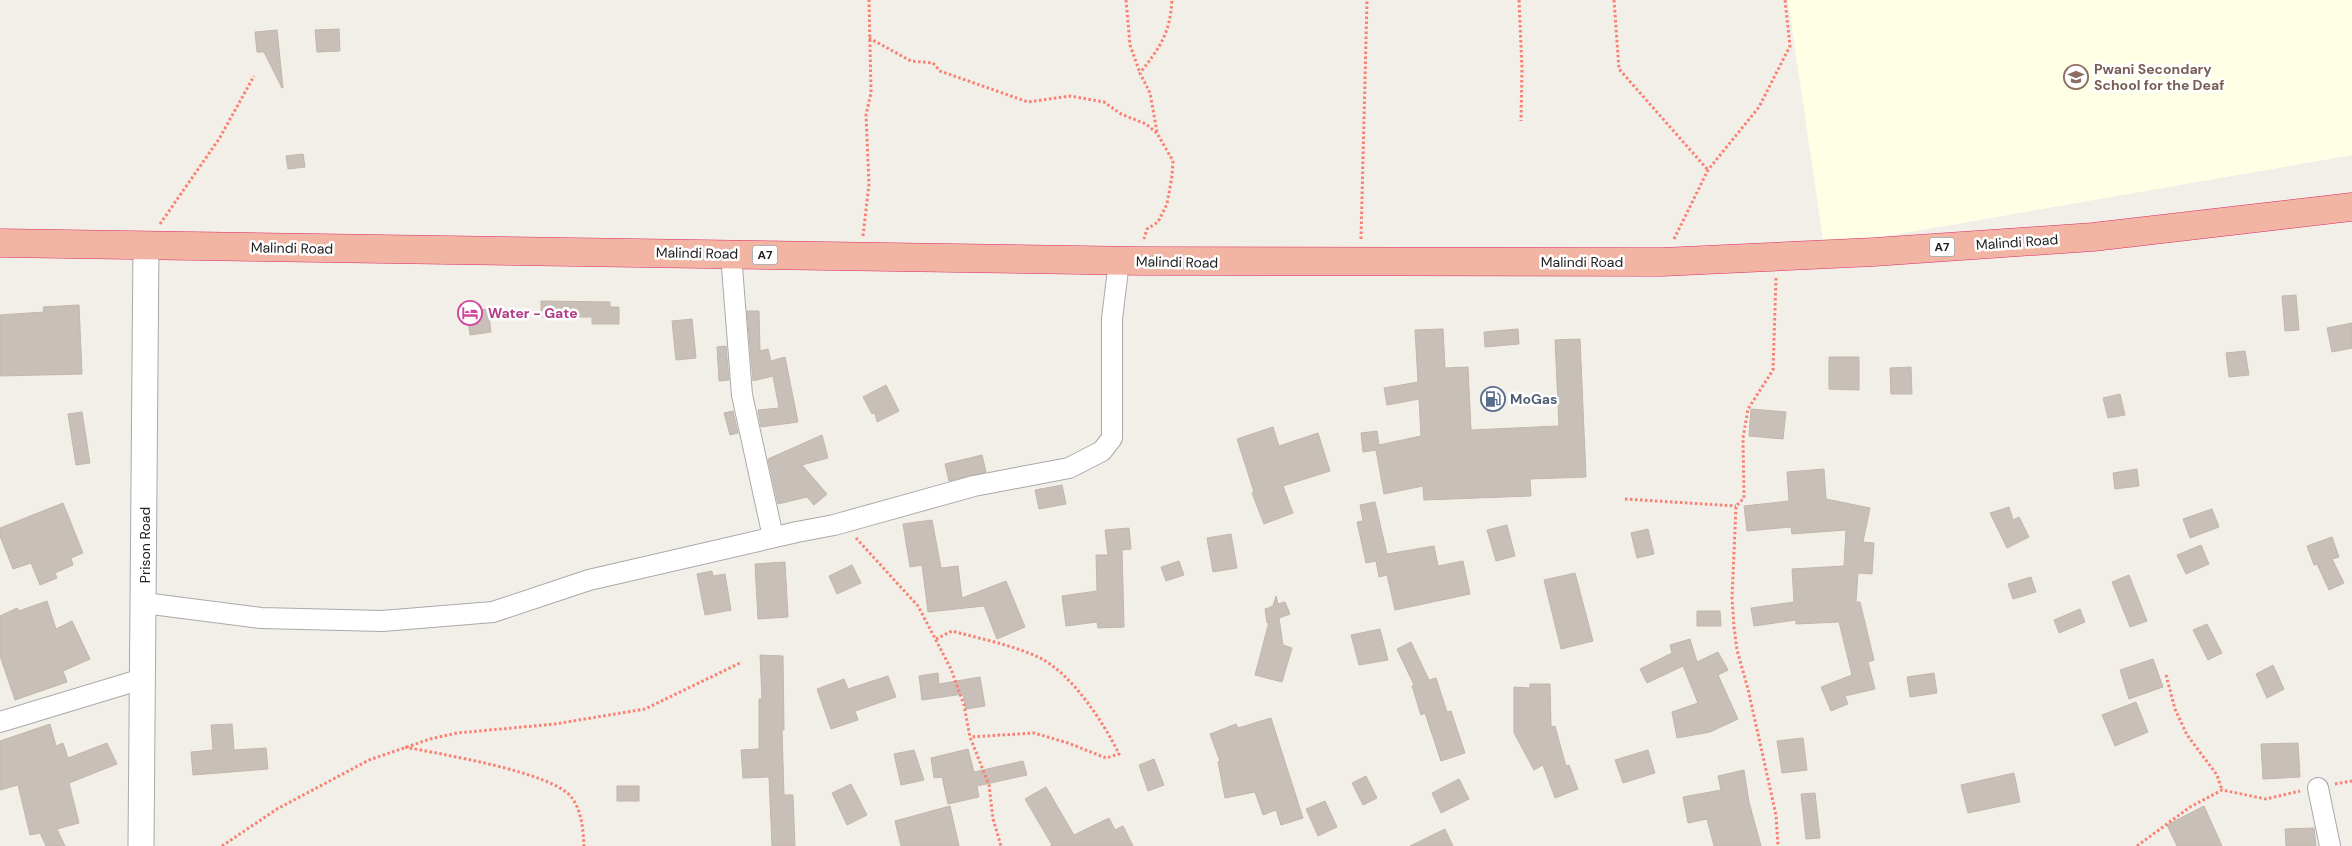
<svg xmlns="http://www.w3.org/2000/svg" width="2352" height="846" font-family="'DM Sans',sans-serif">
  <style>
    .education { fill: #ffffe5 }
    .building { fill: #c7bfb8; stroke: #c4b6ab }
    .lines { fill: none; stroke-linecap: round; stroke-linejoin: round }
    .minor-casing { stroke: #a9a9a9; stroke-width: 22 }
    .tertiary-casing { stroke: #a9a9a9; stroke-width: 27 }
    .trunk-casing { stroke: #dc2a67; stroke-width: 29 }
    .path { stroke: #fa8072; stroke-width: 3; stroke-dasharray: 2.5 2.5; stroke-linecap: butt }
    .minor { stroke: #fff; stroke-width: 20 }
    .tertiary { stroke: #fff; stroke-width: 25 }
    .trunk { stroke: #f2b4a3; stroke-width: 28 }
    .labels { text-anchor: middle; stroke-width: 5; stroke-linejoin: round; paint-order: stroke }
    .shield { fill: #fff; stroke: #646464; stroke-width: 1 }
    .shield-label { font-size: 12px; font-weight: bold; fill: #222 }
    .education-label { font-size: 14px; font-weight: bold; fill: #785e54; stroke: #fff; text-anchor: start }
    .street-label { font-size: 14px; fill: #222; stroke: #fff }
    .hotel-label { font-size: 14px; font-weight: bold; fill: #b23c85; stroke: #fff; text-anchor: start }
    .service-label { font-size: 14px; font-weight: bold; fill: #4e5e75; stroke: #fff; text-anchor: start }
  </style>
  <rect width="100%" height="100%" fill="#f2efe9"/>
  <!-- education -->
  <path class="education" d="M 1788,0 L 2352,0 L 2352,155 L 1824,247 Z"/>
  <!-- building -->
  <g class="building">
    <path d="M 339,29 L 340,51 L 317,52 L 315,30 Z"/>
    <path d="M 277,30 L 283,88 L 282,88 L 264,52 L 257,52 L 255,32 Z"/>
    <path d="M 303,154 L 305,167 L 288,169 L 286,156 Z"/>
    <path d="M 2296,295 L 2299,330 L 2285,331 L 2282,296 Z"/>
    <path d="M 541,301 L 610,302 L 610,307 L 619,307 L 619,324 L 592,324 L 592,317 L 541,317 Z"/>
    <path d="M 79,305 L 82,374 L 0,376 L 0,315 L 44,312 L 43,307 Z"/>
    <path d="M 488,309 L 491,332 L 470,335 L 467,312 Z"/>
    <path d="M 747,311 L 759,311 L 760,351 L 768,349 L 771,361 L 785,357 L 798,422 L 761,427 L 758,410 L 779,408 L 773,376 L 753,381 Z"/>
    <path d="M 692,319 L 696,358 L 676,360 L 672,321 Z"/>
    <path d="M 2352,323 L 2352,348 L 2332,352 L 2327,328 Z"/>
    <path d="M 1443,329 L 1445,368 L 1468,367 L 1471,430 L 1559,426 L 1555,340 L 1580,339 L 1586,477 L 1530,479 L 1531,496 L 1424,500 L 1423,486 L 1384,494 L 1376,450 L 1363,452 L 1361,433 L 1377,431 L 1379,445 L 1421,436 L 1419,399 L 1387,405 L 1384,388 L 1418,382 L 1415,330 Z"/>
    <path d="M 1518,329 L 1519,344 L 1485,347 L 1484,332 Z"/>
    <path d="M 726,346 L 729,380 L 719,381 L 717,347 Z"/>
    <path d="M 2245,351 L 2249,375 L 2229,377 L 2226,353 Z"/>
    <path d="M 1829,357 L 1859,357 L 1859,390 L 1829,389 Z"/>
    <path d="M 1911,367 L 1912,394 L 1891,394 L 1890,368 Z"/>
    <path d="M 886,385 L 899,411 L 877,422 L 875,413 L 872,414 L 863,397 Z"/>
    <path d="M 2120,394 L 2125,415 L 2108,418 L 2103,398 Z"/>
    <path d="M 1751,409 L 1786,412 L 1783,439 L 1749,436 Z"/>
    <path d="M 733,411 L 738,433 L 730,435 L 724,413 Z"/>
    <path d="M 82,412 L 90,463 L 76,465 L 68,414 Z"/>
    <path d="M 1273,427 L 1279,446 L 1318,433 L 1330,471 L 1283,486 L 1293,513 L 1264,524 L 1252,493 L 1254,492 L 1237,439 Z"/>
    <path d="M 822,435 L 828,458 L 802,465 L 827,494 L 814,505 L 807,497 L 778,504 L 768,459 Z"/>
    <path d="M 982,455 L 986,472 L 949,481 L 945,464 Z"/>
    <path d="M 1824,469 L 1826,499 L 1870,508 L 1863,542 L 1874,543 L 1872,574 L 1858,573 L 1856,602 L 1860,602 L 1874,660 L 1868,662 L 1875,689 L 1845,696 L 1848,704 L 1831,711 L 1821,687 L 1852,675 L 1839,622 L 1796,624 L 1796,620 L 1754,626 L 1751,608 L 1794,602 L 1792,569 L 1844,566 L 1846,530 L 1792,534 L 1791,527 L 1747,531 L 1744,506 L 1789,501 L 1787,472 Z"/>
    <path d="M 2137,469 L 2139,486 L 2115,489 L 2113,473 Z"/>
    <path d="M 1062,485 L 1066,504 L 1039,509 L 1035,490 Z"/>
    <path d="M 1375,502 L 1387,554 L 1434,546 L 1438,566 L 1463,561 L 1470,594 L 1395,610 L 1387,575 L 1379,577 L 1376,561 L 1366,563 L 1357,522 L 1363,521 L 1360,505 Z"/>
    <path d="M 63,503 L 83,553 L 71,558 L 73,565 L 55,573 L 57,578 L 40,585 L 31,563 L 13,569 L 0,536 L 0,528 Z"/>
    <path d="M 2009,507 L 2013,520 L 2019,517 L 2029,537 L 2007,548 L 1990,513 Z"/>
    <path d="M 2212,509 L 2219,527 L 2190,538 L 2183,519 Z"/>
    <path d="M 932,520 L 941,568 L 958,566 L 962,598 L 1006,581 L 1025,627 L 997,639 L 984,606 L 928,612 L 922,565 L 910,567 L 903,524 Z"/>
    <path d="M 1507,525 L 1515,556 L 1496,561 L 1487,530 Z"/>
    <path d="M 1129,528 L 1131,549 L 1122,550 L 1124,627 L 1098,628 L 1097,622 L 1066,626 L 1062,596 L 1097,591 L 1096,555 L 1108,555 L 1105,530 Z"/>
    <path d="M 1648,529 L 1654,554 L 1637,558 L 1631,533 Z"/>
    <path d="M 1231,534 L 1237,568 L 1213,572 L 1207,538 Z"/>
    <path d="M 2332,537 L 2339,557 L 2332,559 L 2344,583 L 2329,590 L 2317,564 L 2314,565 L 2307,546 Z"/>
    <path d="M 2201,545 L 2209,564 L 2186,574 L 2177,555 Z"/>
    <path d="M 1179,561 L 1184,575 L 1166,581 L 1161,567 Z"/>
    <path d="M 785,562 L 788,617 L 758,619 L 755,564 Z"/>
    <path d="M 852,565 L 861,583 L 837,594 L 829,576 Z"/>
    <path d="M 712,571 L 713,576 L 725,574 L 731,610 L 705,615 L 697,574 Z"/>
    <path d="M 1575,573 L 1593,641 L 1561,649 L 1544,580 Z"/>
    <path d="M 2129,575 L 2147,621 L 2130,627 L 2112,582 Z"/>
    <path d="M 2031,577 L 2036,592 L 2013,599 L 2008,584 Z"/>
    <path d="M 1276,596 L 1278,604 L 1285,602 L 1290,614 L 1279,618 L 1283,645 L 1292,648 L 1282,682 L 1255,675 L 1269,622 L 1267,623 L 1265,609 L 1273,606 Z"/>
    <path d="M 47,601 L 56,629 L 72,621 L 90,659 L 63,671 L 67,682 L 15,700 L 0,656 L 0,616 L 17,608 L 19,611 Z"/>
    <path d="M 2080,609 L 2085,622 L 2059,633 L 2054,620 Z"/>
    <path d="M 1697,611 L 1720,611 L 1721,626 L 1697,626 Z"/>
    <path d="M 2207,624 L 2222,653 L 2208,660 L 2193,630 Z"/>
    <path d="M 1380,629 L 1388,660 L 1359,665 L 1351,635 Z"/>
    <path d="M 1690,639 L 1697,662 L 1718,652 L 1728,670 L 1718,675 L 1738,719 L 1710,732 L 1677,738 L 1672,712 L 1698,703 L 1683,666 L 1647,683 L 1640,669 L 1672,653 L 1670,645 Z"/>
    <path d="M 1411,642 L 1429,680 L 1436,678 L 1447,712 L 1451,711 L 1465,753 L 1441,761 L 1425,713 L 1421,715 L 1412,686 L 1414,685 L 1397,649 Z"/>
    <path d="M 760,655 L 783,656 L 784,730 L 782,730 L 784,795 L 793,795 L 795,846 L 772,846 L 769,777 L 743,778 L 741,750 L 759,749 L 759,699 L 762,699 Z"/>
    <path d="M 2153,659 L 2163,687 L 2129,699 L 2120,670 Z"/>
    <path d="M 2273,665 L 2284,689 L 2267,698 L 2256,674 Z"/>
    <path d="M 938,673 L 939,684 L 980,677 L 985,706 L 966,709 L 963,694 L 922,700 L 919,676 Z"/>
    <path d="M 1934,673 L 1937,693 L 1910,697 L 1907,677 Z"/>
    <path d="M 888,676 L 896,697 L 855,711 L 858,720 L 831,729 L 817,689 L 844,679 L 848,689 Z"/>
    <path d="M 1530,684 L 1550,684 L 1551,727 L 1555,726 L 1566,766 L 1569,765 L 1578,789 L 1555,798 L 1543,765 L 1534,770 L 1514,733 L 1514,687 L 1530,688 Z"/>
    <path d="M 2136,702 L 2148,732 L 2115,746 L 2102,715 Z"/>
    <path d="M 1271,718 L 1303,818 L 1281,825 L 1276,810 L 1263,815 L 1255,792 L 1225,798 L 1218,762 L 1220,761 L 1210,734 L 1236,724 L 1238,728 Z"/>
    <path d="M 50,724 L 56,746 L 63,743 L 68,758 L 107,743 L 117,764 L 69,783 L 79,823 L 57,829 L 65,846 L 46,846 L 40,833 L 30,835 L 18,785 L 0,790 L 0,741 Z"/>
    <path d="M 232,724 L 234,750 L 266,748 L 268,769 L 193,775 L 191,752 L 213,750 L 211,725 Z"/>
    <path d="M 1803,738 L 1807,770 L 1782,773 L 1777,741 Z"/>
    <path d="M 2298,743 L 2300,777 L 2263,779 L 2261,744 Z"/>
    <path d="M 968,749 L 974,772 L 1023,761 L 1027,775 L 977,786 L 979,797 L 948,804 L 942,777 L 934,778 L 931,758 Z"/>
    <path d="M 914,750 L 924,780 L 901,785 L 894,754 Z"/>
    <path d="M 1648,750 L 1655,773 L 1623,783 L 1615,760 Z"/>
    <path d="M 1154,759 L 1164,785 L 1148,791 L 1139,765 Z"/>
    <path d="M 1744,770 L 1749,802 L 1761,846 L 1714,846 L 1707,819 L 1688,823 L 1683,797 L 1721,790 L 1718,776 Z"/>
    <path d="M 2014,773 L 2020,802 L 1968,813 L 1961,785 Z"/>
    <path d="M 1366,776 L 1377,798 L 1363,805 L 1352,783 Z"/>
    <path d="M 1459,779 L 1469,799 L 1441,813 L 1432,793 Z"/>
    <path d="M 851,784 L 867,815 L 847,825 L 832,793 Z"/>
    <rect x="617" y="786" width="22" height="15"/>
    <path d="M 1046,787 L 1074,835 L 1109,818 L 1115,830 L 1123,826 L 1133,846 L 1050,846 L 1052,845 L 1025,799 Z"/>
    <path d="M 1815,793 L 1820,838 L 1806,839 L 1801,794 Z"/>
    <path d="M 1325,801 L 1337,827 L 1318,836 L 1306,809 Z"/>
    <path d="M 950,806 L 959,846 L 901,846 L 895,821 Z"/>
    <path d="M 2204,806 L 2222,846 L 2177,846 L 2167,825 Z"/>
    <path d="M 2314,828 L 2316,846 L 2286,846 L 2285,829 Z"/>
    <path d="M 1445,829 L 1453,846 L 1410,846 Z"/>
  </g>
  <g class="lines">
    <defs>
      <g id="minor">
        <path d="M 731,254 L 742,395 L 773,537"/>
        <path d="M 144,603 L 261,618 L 382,621 L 493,612 L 589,580 L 797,532 L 834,525 L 974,486 L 1069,468 L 1102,451 L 1112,438 L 1112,319 L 1119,261"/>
        <path d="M 0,722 L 142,679"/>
        <path d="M 2318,788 L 2330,846"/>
      </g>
      <path id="tertiary" d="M 141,846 L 146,245"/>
      <path id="trunk" d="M 0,243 L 1142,261 L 1662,262 L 1874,252 L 2093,237 L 2352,207"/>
    </defs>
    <!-- minor casing -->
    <use href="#minor" class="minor-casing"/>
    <!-- tertiary casing -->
    <use href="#tertiary" class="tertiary-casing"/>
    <!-- trunk casing -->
    <use href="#trunk" class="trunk-casing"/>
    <!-- path -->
    <g class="path">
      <path d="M 1126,0 L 1130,45 L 1140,73"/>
      <path d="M 1519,0 L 1522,69 L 1521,121"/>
      <path d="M 1614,0 L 1619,69 L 1708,170"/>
      <path d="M 869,38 L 911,61 L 933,63 L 940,71 L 1028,102 L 1070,96 L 1104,102 L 1121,114 L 1146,124 L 1157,133 L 1173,161 L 1172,176 L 1167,204 L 1158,222 L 1147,229 L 1144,239"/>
      <path d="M 1157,132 L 1150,93 L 1140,73 C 1160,47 1170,34 1172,0"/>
      <path d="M 160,224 L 219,139 L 254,76"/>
      <path d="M 863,236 L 869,184 L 866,115 L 871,93 L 869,0"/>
      <path d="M 1361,239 L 1367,0"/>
      <path d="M 1674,239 L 1708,170 L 1759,107 L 1790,46 L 1785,0"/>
      <path d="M 1776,278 L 1773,370 L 1748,409 L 1743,438 L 1744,498 L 1736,506 L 1732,598 L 1734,627 L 1737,650 L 1748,689 L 1776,815 L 1778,846"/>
      <path d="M 1625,499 L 1736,506"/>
      <path d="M 856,538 L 918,606 L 951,669 L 964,705 L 970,737 L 989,785 L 993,819 L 1001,846"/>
      <path d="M 936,639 L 952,631 C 981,639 1013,645 1040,658 C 1072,674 1104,723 1119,754 L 1106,758 L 1068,743 L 1034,733 L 970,737"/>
      <path d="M 2166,675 L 2175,709 L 2187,735 L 2217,775 L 2222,790"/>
      <path d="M 405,747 C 439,754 554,772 572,798 C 582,812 583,829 584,846"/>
      <path d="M 2335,784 L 2352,781"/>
      <path d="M 222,846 L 277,809 L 369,760 L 430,739 L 457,733 L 555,724 L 645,709 L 742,662"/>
      <path d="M 2137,846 L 2190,807 L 2222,790 L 2266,799 L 2300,791"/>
    </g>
    <!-- minor -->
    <use href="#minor" class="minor"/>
    <!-- tertiary -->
    <use href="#tertiary" class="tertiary"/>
    <!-- trunk -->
    <use href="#trunk" class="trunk"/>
  </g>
  <!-- icons -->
  <defs>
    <symbol id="school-ring" viewBox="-11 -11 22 22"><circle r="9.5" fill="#fff" stroke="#8d6e63" stroke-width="1.5"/><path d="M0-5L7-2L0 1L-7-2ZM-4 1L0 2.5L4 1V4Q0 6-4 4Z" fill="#8d6e63"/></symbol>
    <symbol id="hotel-ring" viewBox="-11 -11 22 22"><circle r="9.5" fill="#fff" stroke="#d1479c" stroke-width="1.5"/><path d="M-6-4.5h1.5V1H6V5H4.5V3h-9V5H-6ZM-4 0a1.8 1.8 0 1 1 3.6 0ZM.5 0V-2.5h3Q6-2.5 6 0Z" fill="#d1479c"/></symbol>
    <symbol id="fuel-ring" viewBox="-11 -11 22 22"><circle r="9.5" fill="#fff" stroke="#5c6f8a" stroke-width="1.5"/><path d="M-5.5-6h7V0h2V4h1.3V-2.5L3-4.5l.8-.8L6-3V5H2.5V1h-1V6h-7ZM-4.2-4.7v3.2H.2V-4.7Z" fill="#5c6f8a"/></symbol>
  </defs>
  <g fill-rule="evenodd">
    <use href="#school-ring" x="2062" y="63" width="28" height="28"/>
    <use href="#hotel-ring" x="456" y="299" width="28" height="28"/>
    <use href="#fuel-ring" x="1479" y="385" width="28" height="28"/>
  </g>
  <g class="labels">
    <!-- shield labels -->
    <g class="shield">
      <rect x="1929.5" y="237.5" width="25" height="19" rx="4"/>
      <rect x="752.5" y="245.5" width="25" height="19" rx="4"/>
    </g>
    <g class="shield-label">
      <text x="1942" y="251">A7</text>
      <text x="765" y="259">A7</text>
    </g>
    <!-- education labels -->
    <g class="education-label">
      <text x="2094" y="74">Pwani Secondary<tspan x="2094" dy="16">School for the Deaf</tspan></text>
    </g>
    <!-- street labels -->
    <g class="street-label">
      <text transform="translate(2017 242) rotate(-4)" y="5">Malindi Road</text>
      <text transform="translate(292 248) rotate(1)" y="5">Malindi Road</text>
      <text transform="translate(697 253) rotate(1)" y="5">Malindi Road</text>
      <text transform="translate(1177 262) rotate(1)" y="5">Malindi Road</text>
      <text x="1582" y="267">Malindi Road</text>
      <text transform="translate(145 545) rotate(-90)" y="5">Prison Road</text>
    </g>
    <!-- hotel labels -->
    <g class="hotel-label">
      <text x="488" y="318">Water - Gate</text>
    </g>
    <!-- service labels -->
    <g class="service-label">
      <text x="1510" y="404">MoGas</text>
    </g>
  </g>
</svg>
